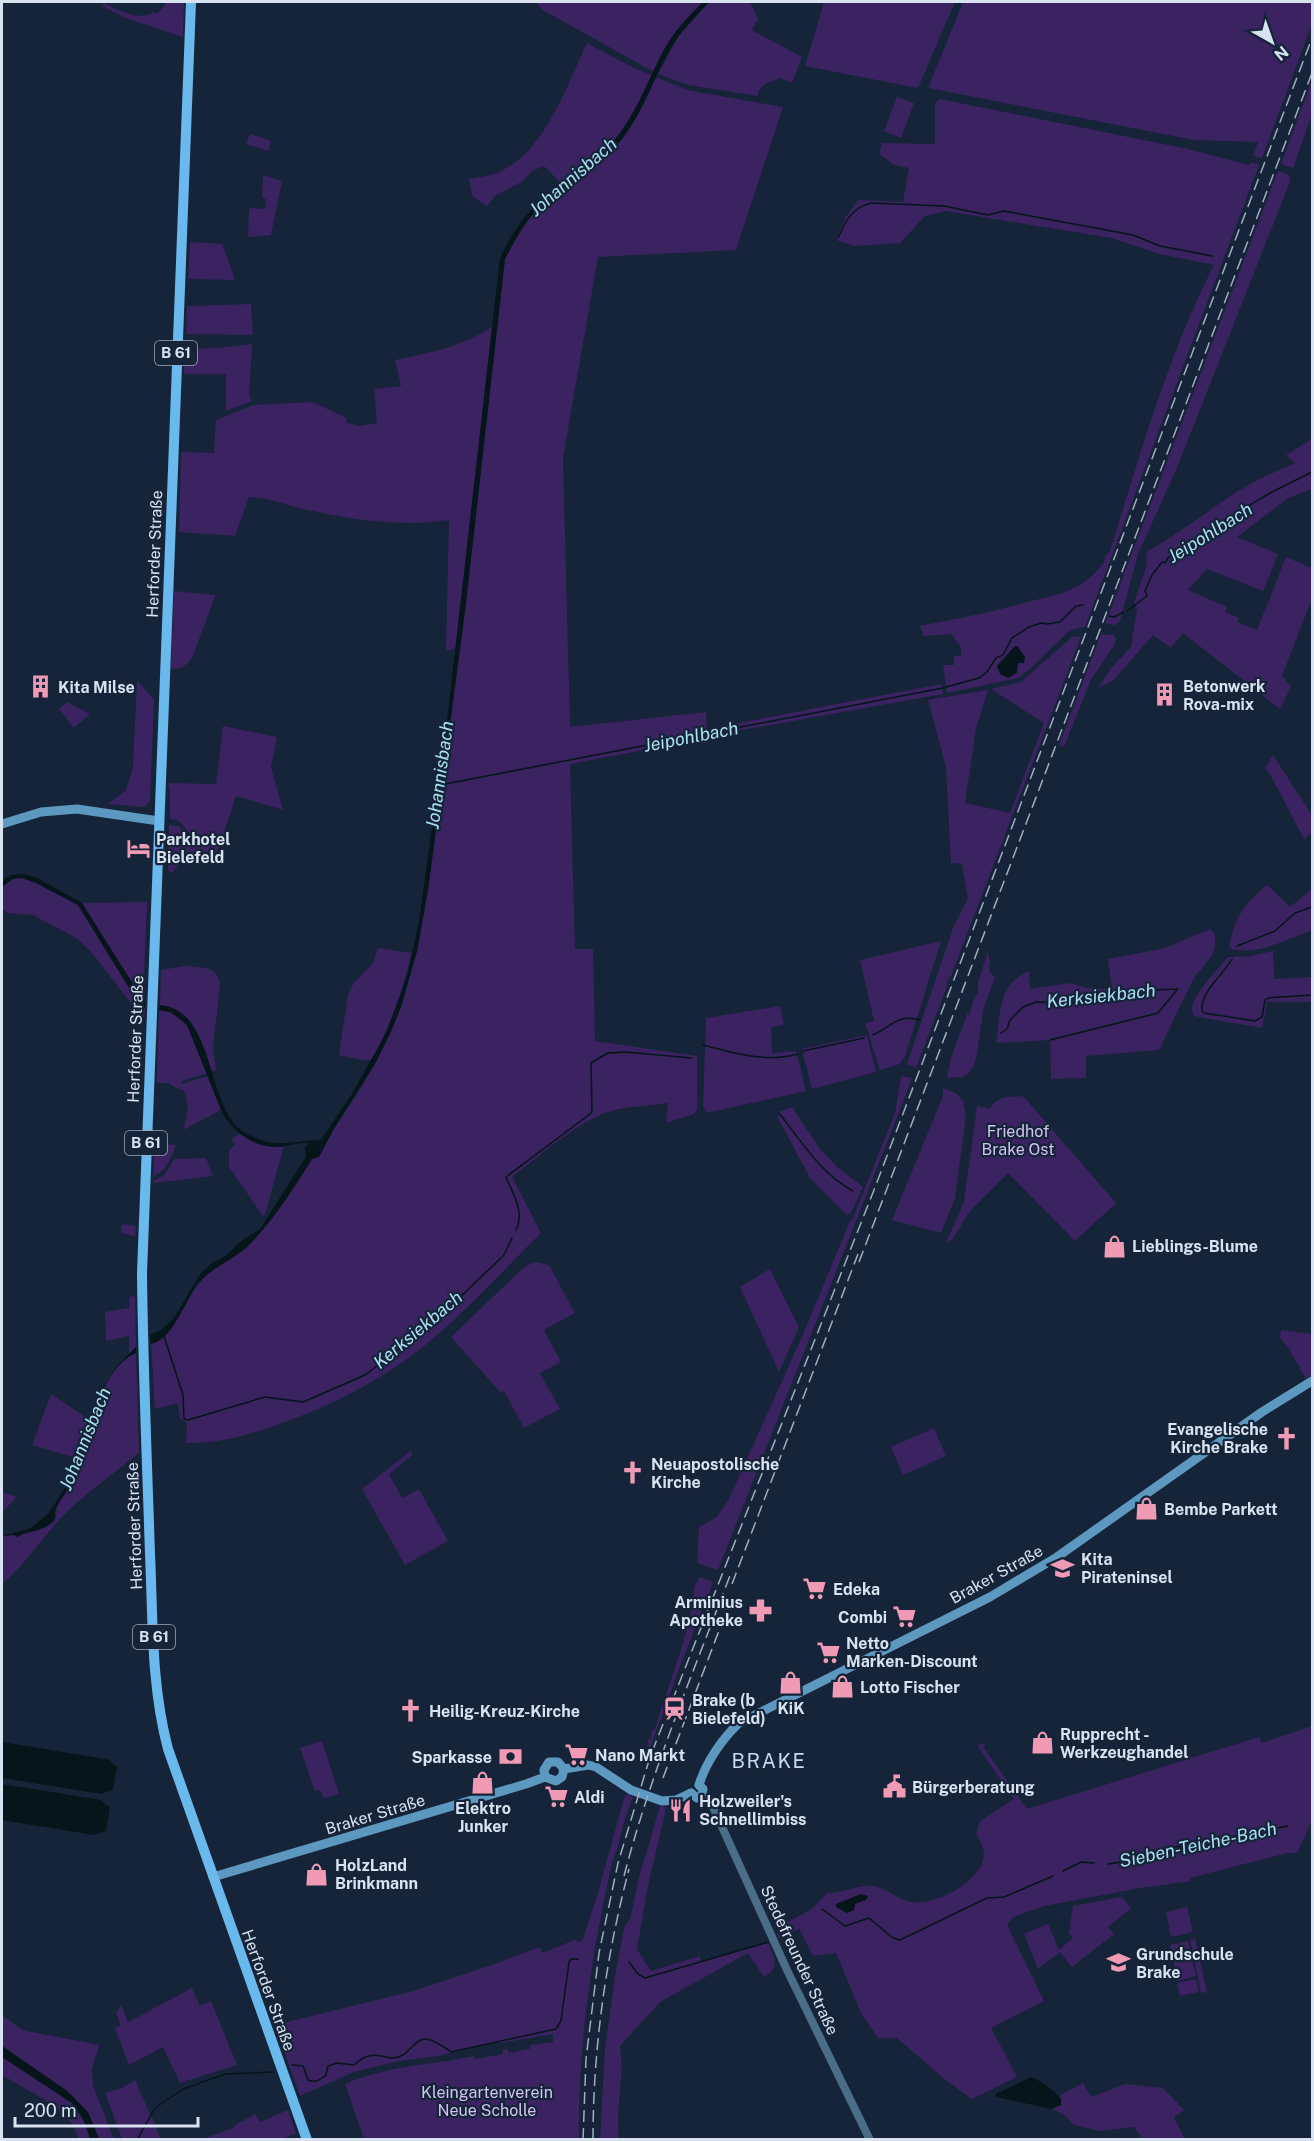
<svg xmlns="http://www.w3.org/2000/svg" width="1314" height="2141" font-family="'Public Sans',sans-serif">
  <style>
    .green { fill: #3b2260 }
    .water { fill: #05151a }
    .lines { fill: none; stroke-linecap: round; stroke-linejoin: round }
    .stream { stroke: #05151a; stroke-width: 1.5 }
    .tertiary { stroke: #4a6e87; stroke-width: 8 }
    .secondary { stroke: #5d98c0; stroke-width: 9 }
    .primary { stroke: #6ab9ec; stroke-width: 10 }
    .rail { stroke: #a2adbd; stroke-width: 1.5; stroke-dasharray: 12 6; stroke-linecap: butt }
    .labels { text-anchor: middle; stroke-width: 4.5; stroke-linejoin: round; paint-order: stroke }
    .shield { fill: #162439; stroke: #9ea9b9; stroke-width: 1.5 }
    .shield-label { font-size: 15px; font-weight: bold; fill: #d8e2f0 }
    .street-label { font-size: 16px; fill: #d8e2f0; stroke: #162439 }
    .poi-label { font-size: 16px; font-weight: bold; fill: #d8e2f0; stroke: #162439; text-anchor: start }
    .park-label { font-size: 16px; fill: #d2c4f0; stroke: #162439 }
    .water-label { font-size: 18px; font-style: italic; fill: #a9e1f3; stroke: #162439 }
    .quarter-label { font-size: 20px; letter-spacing: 1.5px; fill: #c6d9f6; stroke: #162439 }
  </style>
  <rect width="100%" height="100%" fill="#162439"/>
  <!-- green -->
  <g class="green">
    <path d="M 167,2 L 184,2 L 183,37 L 126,18 L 102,6 L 104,3 C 119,10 137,22 154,12 L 157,14 Z"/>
    <path d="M 536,2 L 703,2 L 674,33 L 654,72 L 541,9 Z"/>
    <path d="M 709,2 L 750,2 L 758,19 L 752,30 L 802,57 L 792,83 L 779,78 C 770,82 758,85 758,96 L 688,85 L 658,74 L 678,37 Z"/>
    <path d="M 824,2 L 955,2 L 918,88 L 805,66 Z"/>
    <path d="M 963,2 L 1312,2 L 1312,24 L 1262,158 L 1253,156 L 1258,142 L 1194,140 L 928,88 Z"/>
    <path d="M 587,43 L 636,69 L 652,75 C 645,89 639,105 631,118 C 614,146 588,166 562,184 L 544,166 L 532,171 L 523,181 L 496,195 L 487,206 L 472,196 L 469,179 C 479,177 492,176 501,171 C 545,151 567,85 587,43 Z"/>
    <path d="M 656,77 L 687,90 L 783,107 L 736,250 L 598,257 L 563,458 L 570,727 L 706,712 L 707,738 L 570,764 L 575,949 L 593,949 L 595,1041 L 697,1056 L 697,1109 L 694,1114 L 666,1123 L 668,1103 C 649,1106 626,1106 608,1112 C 577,1122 538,1157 512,1177 L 541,1233 C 502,1271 465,1313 423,1347 C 380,1381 331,1406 279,1424 C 245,1436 223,1443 186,1443 L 187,1423 L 180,1419 L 178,1403 L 155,1409 L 151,1344 L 155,1343 L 163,1336 L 177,1320 L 196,1286 L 205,1276 L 216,1266 L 247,1247 L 282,1205 L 312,1159 L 322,1150 L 335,1127 L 356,1096 L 376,1062 L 401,1007 L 417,951 L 428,890 L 465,611 L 505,259 C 515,240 525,221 541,206 C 563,184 593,172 614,149 C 633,127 645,103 656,77 Z"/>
    <path d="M 1312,80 L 1312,114 L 1293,168 L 1281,164 Z"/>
    <path d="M 897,97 L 914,103 L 901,138 L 884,131 Z"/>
    <path d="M 940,99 L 1188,149 L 1249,165 L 1251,162 L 1259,165 L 1085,627 L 1070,630 L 1030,669 L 1018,678 L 947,693 L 943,665 L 954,665 L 954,656 L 961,656 L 961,647 L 951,634 L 924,636 L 920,626 L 985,613 L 1063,593 L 1082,584 L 1093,575 L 1103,564 L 1105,556 L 1110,551 C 1140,455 1168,355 1214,265 L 1160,254 L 1112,238 L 946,211 L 925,216 L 900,243 L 855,246 L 836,240 L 846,217 L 858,200 L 903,202 L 909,168 L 894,165 L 879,154 L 882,143 L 935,144 L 935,103 Z"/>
    <path d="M 250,134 L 271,141 L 268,151 L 246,144 Z"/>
    <path d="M 1278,171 L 1289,175 L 1290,182 L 1176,470 L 1138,554 L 1120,621 L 1115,625 L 1105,624 Z"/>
    <path d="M 263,175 L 282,181 L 271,235 L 248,237 L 249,208 L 265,209 L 266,199 L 262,198 Z"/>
    <path d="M 190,242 L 222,244 L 235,280 L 188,279 Z"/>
    <path d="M 251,304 L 253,335 L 186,334 L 187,306 Z"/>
    <path d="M 492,327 L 456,648 L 446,651 L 449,520 C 401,527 351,520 303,509 C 283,505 271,498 249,497 L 235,536 L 179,532 L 181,452 L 214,453 L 216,420 L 253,405 L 313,402 L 346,418 L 347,423 L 359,426 L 377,423 L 374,389 L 401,386 L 395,360 C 436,351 455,349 492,327 Z"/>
    <path d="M 252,344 L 249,395 L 252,401 L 226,411 L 226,374 L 184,374 L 185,349 L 218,348 Z"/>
    <path d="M 1312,439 L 1312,489 L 1288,498 L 1237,537 L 1278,554 L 1263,591 L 1207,569 L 1188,590 L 1227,607 L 1225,612 L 1239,618 L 1237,622 L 1257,630 L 1286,557 L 1312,568 L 1312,599 L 1282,676 L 1291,687 L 1280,709 L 1183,633 L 1171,648 L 1153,635 L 1114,680 L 1098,688 L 1112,667 L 1131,647 L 1137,609 L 1134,603 L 1147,565 L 1146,556 L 1148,551 C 1177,535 1202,515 1229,497 C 1250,483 1272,473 1295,463 L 1286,455 Z"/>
    <path d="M 174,591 L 215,595 L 215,597 L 192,658 C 186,666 181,669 171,669 Z"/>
    <path d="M 1101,634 L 1113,635 L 1116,639 L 1115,644 L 1091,680 L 1064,747 L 1059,745 Z"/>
    <path d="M 1072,637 L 1081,637 L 951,976 L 948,980 L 946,989 L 916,1068 L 907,1064 L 953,928 L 968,898 L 962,864 L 957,863 L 951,864 L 946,767 L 928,700 L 988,690 L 976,728 L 965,803 L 1010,813 L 1044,723 L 991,689 L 1021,682 Z"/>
    <path d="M 137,680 L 154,700 L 150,800 L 146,806 L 142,807 L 108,804 L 126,790 L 133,767 Z"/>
    <path d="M 941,684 L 943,694 L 714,735 L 713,728 Z"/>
    <path d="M 67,702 L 90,714 L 74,728 L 59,709 Z"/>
    <path d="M 223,726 L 277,737 L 271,767 L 283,810 L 236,796 L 221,842 C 213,841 203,841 196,838 C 185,833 184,819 170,819 L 170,793 L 168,783 L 216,784 Z"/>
    <path d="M 1273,755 L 1312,815 L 1312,833 L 1304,839 L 1270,774 L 1265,768 Z"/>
    <path d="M 169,825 L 179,826 L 191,840 L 191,843 L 219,846 L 213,863 L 183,859 L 172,873 L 168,870 Z"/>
    <path d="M 22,878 L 36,883 L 78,905 L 139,1003 L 145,1008 L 144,1020 L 93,954 L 78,939 L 33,915 L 8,913 L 2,909 L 2,887 L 13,879 Z"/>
    <path d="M 1267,885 L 1290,907 L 1312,889 L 1312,930 C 1286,939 1260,956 1231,949 L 1229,947 C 1234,918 1245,903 1267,885 Z"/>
    <path d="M 147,902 L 143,1001 L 82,903 Z"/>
    <path d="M 1210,929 L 1215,934 L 1215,947 L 1211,957 L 1194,978 L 1159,1050 L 1086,1056 L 1086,1078 L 1051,1079 L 1050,1040 L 996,1043 C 1001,1012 997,985 1029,971 L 1030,989 L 1071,983 L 1087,988 L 1112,989 L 1108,959 L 1165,948 Z"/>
    <path d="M 941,941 L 905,1056 L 900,1064 L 880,1070 L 865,1023 L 874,1021 L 860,960 Z"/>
    <path d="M 378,948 L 412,953 L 397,1006 L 373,1060 L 362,1060 L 339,1055 L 348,994 L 354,983 L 373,963 Z"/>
    <path d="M 988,951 L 990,963 L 989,971 L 995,978 L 984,1006 L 976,1059 L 973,1067 L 969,1073 L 962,1077 L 947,1078 L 951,1057 L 968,1012 L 969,1015 L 974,999 L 978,992 L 978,983 Z"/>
    <path d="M 1273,951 L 1274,979 L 1312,977 L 1312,1002 L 1267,1002 L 1262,1028 L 1194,1016 L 1191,1008 C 1199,987 1214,974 1228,957 L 1251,956 Z"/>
    <path d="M 185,966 C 200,968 216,965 220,983 L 213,1049 L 216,1070 L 212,1071 L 192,1023 L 160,1005 L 161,970 Z"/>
    <path d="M 780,1006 L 784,1025 L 771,1027 L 772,1053 L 796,1051 L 806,1091 L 706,1113 L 703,1106 L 706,1018 Z"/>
    <path d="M 159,1010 C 192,1014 197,1047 207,1073 L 182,1081 L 182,1084 L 208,1076 L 221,1110 L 183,1130 C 188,1116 190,1103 183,1090 L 176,1088 L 169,1083 L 157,1083 Z"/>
    <path d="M 867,1035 L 876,1072 L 812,1089 L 802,1049 Z"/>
    <path d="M 901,1076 L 912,1078 L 905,1097 L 718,1570 L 697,1563 L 699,1527 L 717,1517 L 728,1501 L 804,1332 L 850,1221 L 853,1218 L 895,1113 Z"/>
    <path d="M 943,1088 L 956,1093 L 963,1101 L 966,1116 L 955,1198 L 941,1233 L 892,1220 L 943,1096 Z"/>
    <path d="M 1023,1096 L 1116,1203 L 1075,1241 L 1008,1173 L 970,1211 L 952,1240 L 946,1243 L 964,1202 L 977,1106 L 990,1109 C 996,1096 1011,1097 1023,1096 Z"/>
    <path d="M 792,1107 L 820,1149 L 837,1167 L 863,1187 L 851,1213 L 847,1215 L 810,1178 L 778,1118 L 779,1112 Z"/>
    <path d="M 239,1134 L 264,1146 L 284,1146 L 265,1214 L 263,1216 L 229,1167 L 229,1151 L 235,1144 L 231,1139 Z"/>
    <path d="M 155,1143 L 176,1145 C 171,1157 167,1172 153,1176 Z"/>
    <path d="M 206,1158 L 213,1176 L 153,1183 L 153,1181 C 165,1177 169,1169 174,1159 Z"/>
    <path d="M 122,1224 L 136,1226 L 135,1236 L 121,1233 Z"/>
    <path d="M 535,1262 L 545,1264 L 550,1267 L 575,1313 L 544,1330 L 561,1362 L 540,1373 L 560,1409 L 524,1428 L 504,1391 L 501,1393 L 451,1337 L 524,1267 Z"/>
    <path d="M 770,1269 L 799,1327 L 779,1372 L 740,1287 Z"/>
    <path d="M 135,1296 L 136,1347 L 129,1354 L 129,1336 L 106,1341 L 105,1312 L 129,1308 L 130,1297 Z"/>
    <path d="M 1281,1330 L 1312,1334 L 1312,1375 L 1306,1379 L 1288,1347 L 1280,1338 Z"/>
    <path d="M 136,1353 L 139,1452 C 115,1474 87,1491 64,1515 C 42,1537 26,1564 2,1584 L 2,1536 C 22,1534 43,1534 56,1517 C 54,1504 68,1492 73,1480 C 89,1444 96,1370 136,1353 Z"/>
    <path d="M 51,1394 L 90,1420 L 79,1459 L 32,1445 Z"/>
    <path d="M 934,1428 L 946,1456 L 903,1475 L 891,1447 Z"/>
    <path d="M 411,1451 L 412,1455 L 389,1474 L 402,1498 L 419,1489 L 448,1541 L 405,1565 L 362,1489 Z"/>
    <path d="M 2,1492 L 17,1497 L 2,1512 Z"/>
    <path d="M 700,1577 L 713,1582 L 678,1672 L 646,1759 L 648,1739 L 651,1739 L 651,1733 L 655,1728 C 668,1688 683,1649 692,1607 C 694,1596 692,1585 700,1577 Z"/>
    <path d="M 1312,1726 L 1312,1821 L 1297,1853 L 1287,1853 L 1190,1878 L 1191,1881 L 1140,1888 L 1044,1906 L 1013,1917 L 1007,1925 L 1044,2001 L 991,2028 L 1017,2077 L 972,2099 L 943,2078 L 897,2038 L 878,2038 L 862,2015 L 836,1953 L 813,1956 L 799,1929 L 786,1934 L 779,1939 L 777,1935 L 782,1925 L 812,1909 L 827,1893 C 843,1893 856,1885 873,1886 C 886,1887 897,1900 911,1902 C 935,1906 982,1882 984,1855 C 984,1846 980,1841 976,1834 L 980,1821 L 1014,1799 L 977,1745 L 985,1743 L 984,1748 L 1027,1809 L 1259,1737 L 1262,1743 Z"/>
    <path d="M 322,1741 L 339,1794 L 324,1798 L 320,1790 L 315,1791 L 300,1748 Z"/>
    <path d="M 629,1794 L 633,1798 L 626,1815 L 617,1850 L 613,1859 C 592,1950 578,2045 579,2139 L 364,2139 L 345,2084 C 385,2066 431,2065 474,2056 L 475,2059 L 503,2054 L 503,2050 L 508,2049 L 509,2053 L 530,2049 L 530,2045 L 553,2042 L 553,2034 L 501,2043 L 500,2041 L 438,2056 L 399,2061 L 354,2072 L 300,2096 L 275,2025 L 413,1991 L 492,1965 L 540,1947 L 542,1953 L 577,1939 L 576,1942 L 582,1941 L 597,1896 L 623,1802 L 625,1796 Z"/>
    <path d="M 660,1806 L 665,1807 L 665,1814 L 649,1881 L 637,1949 L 651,1971 L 700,1956 L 701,1962 L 768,1943 C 775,1959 781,1966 764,1977 L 748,1953 L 660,2002 L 620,2046 C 625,2079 615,2107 619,2139 L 600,2139 L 605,2049 L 615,1976 L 624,1928 L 631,1916 L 638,1881 Z"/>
    <path d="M 1122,1897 L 1131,1908 L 1108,1927 L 1114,1934 L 1072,1967 L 1060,1952 L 1038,1969 L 1024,1934 L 1048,1924 L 1059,1950 L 1073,1938 L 1069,1933 L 1073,1906 Z"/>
    <path d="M 1187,1907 L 1193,1932 L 1171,1937 L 1166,1912 Z"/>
    <path d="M 1195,1939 L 1207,1992 L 1201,1993 L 1190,1940 Z"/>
    <path d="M 1188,1941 L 1196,1976 L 1178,1981 L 1170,1945 Z"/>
    <path d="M 1196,1979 L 1199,1992 L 1180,1996 L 1177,1983 Z"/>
    <path d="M 192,1988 L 200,2006 L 211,2001 L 237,2065 L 180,2083 L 163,2047 L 129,2065 L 115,2028 L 121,2025 L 116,2013 L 121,2005 L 128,2022 Z"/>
    <path d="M 2,2015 L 22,2030 L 99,2045 L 92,2069 L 93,2086 L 114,2139 L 99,2139 L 88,2112 L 67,2091 L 2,2046 Z"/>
    <path d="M 2,2057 L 72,2103 C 81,2114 87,2126 90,2139 L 79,2139 C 71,2108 27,2091 2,2075 Z"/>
    <path d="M 135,2080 L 161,2139 L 122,2139 L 105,2093 L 122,2088 Z"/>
    <path d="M 1083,2083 L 1091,2097 L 1125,2084 L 1163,2088 L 1184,2110 L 1174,2117 L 1184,2137 L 1180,2139 L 1142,2139 L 1134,2127 L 1098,2131 L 1072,2124 C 1068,2116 1059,2111 1051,2109 L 1054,2109 L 1061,2099 L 1059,2096 Z"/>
    <path d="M 288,2110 L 296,2133 L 282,2139 L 206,2138 L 235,2127 L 234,2126 L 255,2114 L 260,2122 Z"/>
  </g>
  <!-- water -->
  <g class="water">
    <path d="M 703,2 L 709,2 C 695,17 679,32 669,51 C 653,79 644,110 624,136 C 601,167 567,180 540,206 C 524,222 515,240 505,259 L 465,611 L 428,890 L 417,951 L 401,1007 L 390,1034 L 376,1062 L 335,1127 L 319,1157 L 312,1159 C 293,1189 274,1220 249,1245 C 234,1260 212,1267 198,1284 C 185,1299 174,1339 151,1344 L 150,1335 L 161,1330 L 174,1318 L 201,1273 L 212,1263 L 227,1255 L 241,1241 L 260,1229 L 306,1157 L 305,1148 L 309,1143 C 298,1142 288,1147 277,1147 C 252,1147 232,1131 221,1110 L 187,1025 L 171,1012 L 159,1010 L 160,1005 C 213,1010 206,1095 237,1127 C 244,1133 253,1137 261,1140 C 279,1147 302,1140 321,1140 L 352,1094 L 386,1033 L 407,976 L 419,921 L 448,712 L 500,258 C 514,227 533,204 561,184 C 578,172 597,160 611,144 C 636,116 647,81 665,48 C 675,30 689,16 703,2 Z"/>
    <path d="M 1015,646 L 1017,646 L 1025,657 L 1024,663 L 1018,663 L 1017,673 L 1008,678 L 1000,674 L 997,666 Z"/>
    <path d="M 24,874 L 37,878 L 82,903 L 145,1003 L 145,1008 L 139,1004 L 78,905 L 36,883 L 22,878 L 12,879 L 2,887 L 2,881 L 11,875 Z"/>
    <path d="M 136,1347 L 136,1353 C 96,1370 89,1443 73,1479 C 69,1490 61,1498 56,1508 C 54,1512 56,1516 54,1521 C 41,1533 29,1529 17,1537 L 14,1535 L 2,1536 L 29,1529 L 48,1514 L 71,1479 L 96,1401 L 104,1386 L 116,1367 Z"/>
    <path d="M 2,1742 L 110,1760 L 114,1765 L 117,1766 L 113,1790 L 101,1794 L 2,1778 Z"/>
    <path d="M 2,1784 L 101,1800 L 107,1806 L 110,1806 L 106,1831 L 94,1835 L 2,1820 Z"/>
    <path d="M 861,1894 L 868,1896 L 866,1900 L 855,1904 L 854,1910 L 847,1913 L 836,1907 L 836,1904 Z"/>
    <path d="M 2,2046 L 67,2091 L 88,2112 L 99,2139 L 90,2139 C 87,2126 81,2114 72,2103 L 2,2057 Z"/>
    <path d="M 1031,2077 C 1043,2082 1053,2089 1061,2099 L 1061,2105 L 1051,2109 L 996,2097 L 996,2094 Z"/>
  </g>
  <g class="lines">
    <!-- stream -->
    <g class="stream">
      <path d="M 838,238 C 846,220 852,208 871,203 L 944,206 L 988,215 L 1004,211 L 1133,235 L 1160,246 L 1212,256"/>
      <path d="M 1127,611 L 1147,596 L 1145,591 L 1152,575 L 1162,562 L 1165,563 L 1168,558 L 1182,547 L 1198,543 L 1206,532 L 1218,524 L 1272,492 L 1312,472"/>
      <path d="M 1109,616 L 1114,617 L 1124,612"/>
      <path d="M 946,687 L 979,678 L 987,672 L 996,658 L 1003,655 L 1012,638 L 1029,627 L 1041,623 L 1047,624 L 1060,622 L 1076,606 L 1083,605"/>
      <path d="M 440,785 L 943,688"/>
      <path d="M 1237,946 L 1275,931 L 1295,913 L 1312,907"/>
      <path d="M 1232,959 C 1223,975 1200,992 1202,1011 L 1204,1013 L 1255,1021 L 1262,1017 L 1265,1000 L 1268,998 L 1312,995"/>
      <path d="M 1001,1033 L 1007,1029 L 1010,1020 L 1023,1007 L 1036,1002 L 1069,1003 L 1103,998 L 1109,994 L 1130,993 L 1144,995 L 1153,990 L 1178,989"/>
      <path d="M 873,1035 C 891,1027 898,1013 920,1020"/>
      <path d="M 1050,1040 L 1158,1013 L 1177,990"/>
      <path d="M 703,1045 C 732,1053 768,1063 798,1054"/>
      <path d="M 803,1051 L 864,1038"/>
      <path d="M 779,1113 C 801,1141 821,1174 853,1191"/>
      <path d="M 516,1230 C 525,1212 513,1194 506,1177 L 590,1114 L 592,1111 L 591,1063 L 608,1053 L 625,1052 L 692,1058"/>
      <path d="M 163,1333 L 183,1395 L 184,1419 L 188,1420 L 265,1397 L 303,1402 L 365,1375 L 432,1324 L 504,1255 L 512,1238"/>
      <path d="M 1108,1864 L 1128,1861 L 1166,1849 L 1288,1826"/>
      <path d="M 1063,1871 L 1081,1862 L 1094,1863"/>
      <path d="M 822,1909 L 845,1926 L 869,1918 L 893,1938 L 900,1940 L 987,1898 L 1004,1897 L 1053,1876"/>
      <path d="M 629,1962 L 638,1974 L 645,1978 L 768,1942"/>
      <path d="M 292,2065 L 303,2066 L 308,2080 C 315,2083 320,2080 326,2075 L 328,2066 L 337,2063 L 354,2065 C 377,2044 385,2065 403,2055 C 410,2051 417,2038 426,2039 C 435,2040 444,2047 451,2052 L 556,2029 L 561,2021 L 569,1962 L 571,1959 L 578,1959"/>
      <path d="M 137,2140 L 155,2108 L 183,2089 L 225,2074 L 274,2072"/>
    </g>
    <!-- tertiary -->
    <path class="tertiary" d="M 702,1795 L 713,1807 L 787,1970 L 870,2140"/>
    <!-- secondary -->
    <g class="secondary">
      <path d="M 2,824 L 41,812 L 77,809 L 159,821"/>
      <path d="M 564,1769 L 588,1765 L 596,1767 L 631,1790 L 662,1801 L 676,1800 L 691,1793"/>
      <path d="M 545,1777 L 544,1770 L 549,1762 L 558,1762 L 564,1769"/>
      <path d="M 545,1777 L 556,1781 L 562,1777 L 564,1769"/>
      <path d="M 699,1785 C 706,1762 722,1739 739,1723 L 990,1597 L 1057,1557 L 1262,1412 L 1312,1381"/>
      <path d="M 691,1793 L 697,1798 L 702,1795 L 703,1789 L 699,1785"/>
      <path d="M 213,1877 L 526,1784 L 545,1777"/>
    </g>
    <!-- primary -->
    <path class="primary" d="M 191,2 L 142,1273 C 143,1367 147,1461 150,1554 C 153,1619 151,1685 168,1749 L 307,2140"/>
    <!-- rail -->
    <g class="rail">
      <path d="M 859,1262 L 1312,73"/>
      <path d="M 732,1584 L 858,1254"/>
      <path d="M 663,1778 L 731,1599"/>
      <path d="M 624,1876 C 651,1772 693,1673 731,1573"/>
      <path d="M 583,2140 L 586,2059 L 599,1953 L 618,1863 L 650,1757 L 874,1190 L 1312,38"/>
      <path d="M 593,2140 C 593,2048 606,1957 629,1869"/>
    </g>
  </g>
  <!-- icons -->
  <defs>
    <symbol id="building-bare" viewBox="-9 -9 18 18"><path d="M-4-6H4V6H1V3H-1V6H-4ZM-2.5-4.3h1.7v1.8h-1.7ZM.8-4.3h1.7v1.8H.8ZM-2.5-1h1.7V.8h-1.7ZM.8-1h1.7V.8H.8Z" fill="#f09ab5" stroke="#162439" stroke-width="2.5" paint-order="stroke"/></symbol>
    <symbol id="hotel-bare" viewBox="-9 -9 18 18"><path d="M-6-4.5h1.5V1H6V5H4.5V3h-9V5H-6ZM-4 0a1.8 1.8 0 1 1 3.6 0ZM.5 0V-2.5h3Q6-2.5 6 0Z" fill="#f09ab5" stroke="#162439" stroke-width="2.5" paint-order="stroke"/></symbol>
    <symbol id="shop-bare" viewBox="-9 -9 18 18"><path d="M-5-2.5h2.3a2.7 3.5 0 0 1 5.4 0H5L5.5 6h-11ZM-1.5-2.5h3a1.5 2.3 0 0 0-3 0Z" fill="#f09ab5" stroke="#162439" stroke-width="2.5" paint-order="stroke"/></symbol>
    <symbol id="church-bare" viewBox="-9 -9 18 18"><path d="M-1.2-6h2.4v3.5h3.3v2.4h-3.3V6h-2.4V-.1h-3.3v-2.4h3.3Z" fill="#f09ab5" stroke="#162439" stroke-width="2.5" paint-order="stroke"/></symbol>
    <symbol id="school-bare" viewBox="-9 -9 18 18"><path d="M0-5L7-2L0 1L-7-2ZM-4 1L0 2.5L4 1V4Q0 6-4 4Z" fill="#f09ab5" stroke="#162439" stroke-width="2.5" paint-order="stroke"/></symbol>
    <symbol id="supermarket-bare" viewBox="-9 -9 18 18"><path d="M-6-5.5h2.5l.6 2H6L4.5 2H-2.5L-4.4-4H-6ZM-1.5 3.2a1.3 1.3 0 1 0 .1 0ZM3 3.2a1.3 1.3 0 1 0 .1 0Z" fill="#f09ab5" stroke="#162439" stroke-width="2.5" paint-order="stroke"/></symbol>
    <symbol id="pharmacy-bare" viewBox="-9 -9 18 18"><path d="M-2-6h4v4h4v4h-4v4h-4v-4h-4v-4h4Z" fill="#f09ab5" stroke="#162439" stroke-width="2.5" paint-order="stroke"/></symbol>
    <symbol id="station-bare" viewBox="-9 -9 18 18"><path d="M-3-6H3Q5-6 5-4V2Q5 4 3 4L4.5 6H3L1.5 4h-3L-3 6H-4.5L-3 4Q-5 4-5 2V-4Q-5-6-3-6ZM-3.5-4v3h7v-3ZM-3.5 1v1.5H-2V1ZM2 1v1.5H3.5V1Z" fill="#f09ab5" stroke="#162439" stroke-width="2.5" paint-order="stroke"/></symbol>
    <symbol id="bank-bare" viewBox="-9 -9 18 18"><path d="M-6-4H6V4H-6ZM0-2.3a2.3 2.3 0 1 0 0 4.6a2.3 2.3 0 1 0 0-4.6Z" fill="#f09ab5" stroke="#162439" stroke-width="2.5" paint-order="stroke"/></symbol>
    <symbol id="civic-bare" viewBox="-9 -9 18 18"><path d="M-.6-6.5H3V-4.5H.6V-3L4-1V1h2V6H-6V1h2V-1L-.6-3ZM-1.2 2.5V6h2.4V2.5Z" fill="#f09ab5" stroke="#162439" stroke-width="2.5" paint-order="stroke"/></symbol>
    <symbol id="restaurant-bare" viewBox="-9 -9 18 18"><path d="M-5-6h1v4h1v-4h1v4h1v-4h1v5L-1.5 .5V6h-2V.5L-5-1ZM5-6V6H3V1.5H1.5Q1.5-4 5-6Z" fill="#f09ab5" stroke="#162439" stroke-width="2.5" paint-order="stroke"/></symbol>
  </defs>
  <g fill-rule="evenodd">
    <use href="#building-bare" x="24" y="670" width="33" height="33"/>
    <use href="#building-bare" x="1148" y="678" width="33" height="33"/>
    <use href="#hotel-bare" x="122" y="832" width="33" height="33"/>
    <use href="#shop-bare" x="1098" y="1230" width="33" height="33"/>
    <use href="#church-bare" x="1270" y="1422" width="33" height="33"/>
    <use href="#church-bare" x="616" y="1456" width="33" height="33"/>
    <use href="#shop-bare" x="1130" y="1492" width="33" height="33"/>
    <use href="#school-bare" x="1046" y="1552" width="33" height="33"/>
    <use href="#supermarket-bare" x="798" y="1572" width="33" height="33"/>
    <use href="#pharmacy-bare" x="744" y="1594" width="33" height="33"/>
    <use href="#supermarket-bare" x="888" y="1600" width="33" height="33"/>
    <use href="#supermarket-bare" x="812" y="1636" width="33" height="33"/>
    <use href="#shop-bare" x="774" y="1666" width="33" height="33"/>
    <use href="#shop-bare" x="826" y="1670" width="33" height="33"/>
    <use href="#station-bare" x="658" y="1692" width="33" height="33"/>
    <use href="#church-bare" x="394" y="1694" width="33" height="33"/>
    <use href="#shop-bare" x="1026" y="1726" width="33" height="33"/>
    <use href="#supermarket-bare" x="560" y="1738" width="33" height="33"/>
    <use href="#bank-bare" x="494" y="1740" width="33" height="33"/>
    <use href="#shop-bare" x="466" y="1766" width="33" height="33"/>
    <use href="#civic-bare" x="878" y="1770" width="33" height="33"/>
    <use href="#supermarket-bare" x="540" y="1780" width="33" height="33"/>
    <use href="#restaurant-bare" x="664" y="1794" width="33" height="33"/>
    <use href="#shop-bare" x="300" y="1858" width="33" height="33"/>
    <use href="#school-bare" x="1102" y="1946" width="33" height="33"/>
  </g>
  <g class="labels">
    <!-- shield labels -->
    <g class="shield">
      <rect x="155" y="341" width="42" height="24" rx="4.5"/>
      <rect x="125" y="1131" width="42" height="24" rx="4.5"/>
      <rect x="133" y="1625" width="42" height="24" rx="4.5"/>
    </g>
    <g class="shield-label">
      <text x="176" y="358">B 61</text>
      <text x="146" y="1148">B 61</text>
      <text x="154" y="1642">B 61</text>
    </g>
    <!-- street labels -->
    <g class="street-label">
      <text transform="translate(154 554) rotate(-88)" y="6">Herforder Straße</text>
      <text transform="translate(135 1039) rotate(-88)" y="6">Herforder Straße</text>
      <text transform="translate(134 1526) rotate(-92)" y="6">Herforder Straße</text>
      <text transform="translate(996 1574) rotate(-29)" y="6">Braker Straße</text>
      <text transform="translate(375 1814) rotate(-17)" y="6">Braker Straße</text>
      <text transform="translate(800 1960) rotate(65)" y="6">Stedefreunder Straße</text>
      <text transform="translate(269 1990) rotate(70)" y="6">Herforder Straße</text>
    </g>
    <!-- poi labels -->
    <g class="poi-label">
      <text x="1183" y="692">Betonwerk<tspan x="1183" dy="18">Rova-mix</tspan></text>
      <text x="58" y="693">Kita Milse</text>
      <text x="156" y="845">Parkhotel<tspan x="156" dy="18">Bielefeld</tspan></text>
      <text x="1132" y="1252">Lieblings-Blume</text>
      <text x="1268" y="1435" text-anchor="end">Evangelische<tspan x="1268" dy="18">Kirche Brake</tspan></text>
      <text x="651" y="1470">Neuapostolische<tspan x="651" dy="18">Kirche</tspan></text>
      <text x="1164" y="1515">Bembe Parkett</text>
      <text x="1081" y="1565">Kita<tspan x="1081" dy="18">Pirateninsel</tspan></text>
      <text x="833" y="1595">Edeka</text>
      <text x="743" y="1608" text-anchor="end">Arminius<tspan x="743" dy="18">Apotheke</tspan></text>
      <text x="887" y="1623" text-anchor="end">Combi</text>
      <text x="846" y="1649">Netto<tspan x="846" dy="18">Marken-Discount</tspan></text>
      <text x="860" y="1693">Lotto Fischer</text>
      <text x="692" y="1706">Brake (b<tspan x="692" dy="18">Bielefeld)</tspan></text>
      <text x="791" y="1714" text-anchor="middle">KiK</text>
      <text x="429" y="1717">Heilig-Kreuz-Kirche</text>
      <text x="1060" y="1740">Rupprecht -<tspan x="1060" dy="18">Werkzeughandel</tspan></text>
      <text x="595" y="1761">Nano Markt</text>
      <text x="492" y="1763" text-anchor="end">Sparkasse</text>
      <text x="912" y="1793">Bürgerberatung</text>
      <text x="574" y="1803">Aldi</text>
      <text x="699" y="1807">Holzweiler's<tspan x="699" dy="18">Schnellimbiss</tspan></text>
      <text x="483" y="1814" text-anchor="middle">Elektro<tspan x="483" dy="18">Junker</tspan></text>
      <text x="335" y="1871">HolzLand<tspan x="335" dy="18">Brinkmann</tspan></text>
      <text x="1136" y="1960">Grundschule<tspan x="1136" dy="18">Brake</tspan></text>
    </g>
    <!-- park labels -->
    <g class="park-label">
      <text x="1018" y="1137">Friedhof<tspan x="1018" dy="18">Brake Ost</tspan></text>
      <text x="487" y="2098">Kleingartenverein<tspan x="487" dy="18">Neue Scholle</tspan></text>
    </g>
    <!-- water labels -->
    <g class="water-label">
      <text transform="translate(573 177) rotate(-41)" y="6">Johannisbach</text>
      <text transform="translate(1210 533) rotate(-32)" y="6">Jeipohlbach</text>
      <text transform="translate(691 737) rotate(-11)" y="6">Jeipohlbach</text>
      <text transform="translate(440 775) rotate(-82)" y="6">Johannisbach</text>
      <text transform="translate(1101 996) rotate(-6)" y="6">Kerksiekbach</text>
      <text transform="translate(418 1330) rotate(-40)" y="6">Kerksiekbach</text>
      <text transform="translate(85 1439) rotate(-68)" y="6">Johannisbach</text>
      <text transform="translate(1198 1845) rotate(-12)" y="6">Sieben-Teiche-Bach</text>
    </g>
    <!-- quarter labels -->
    <g class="quarter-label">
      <text x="769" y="1768">BRAKE</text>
    </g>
  </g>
  <!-- border -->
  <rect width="1314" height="2141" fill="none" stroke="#d8e2f0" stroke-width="6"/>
  <!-- north arrow -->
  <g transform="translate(1272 42) rotate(140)" stroke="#162439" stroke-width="4.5" paint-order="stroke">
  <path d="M0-4.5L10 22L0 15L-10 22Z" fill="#d8e2f0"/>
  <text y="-9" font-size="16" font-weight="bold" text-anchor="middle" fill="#d8e2f0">N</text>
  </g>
  <!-- scale -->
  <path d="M15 2117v9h183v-9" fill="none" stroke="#d8e2f0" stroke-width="3"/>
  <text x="24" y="2117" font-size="18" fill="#d8e2f0" stroke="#162439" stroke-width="4.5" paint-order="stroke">200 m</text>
</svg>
